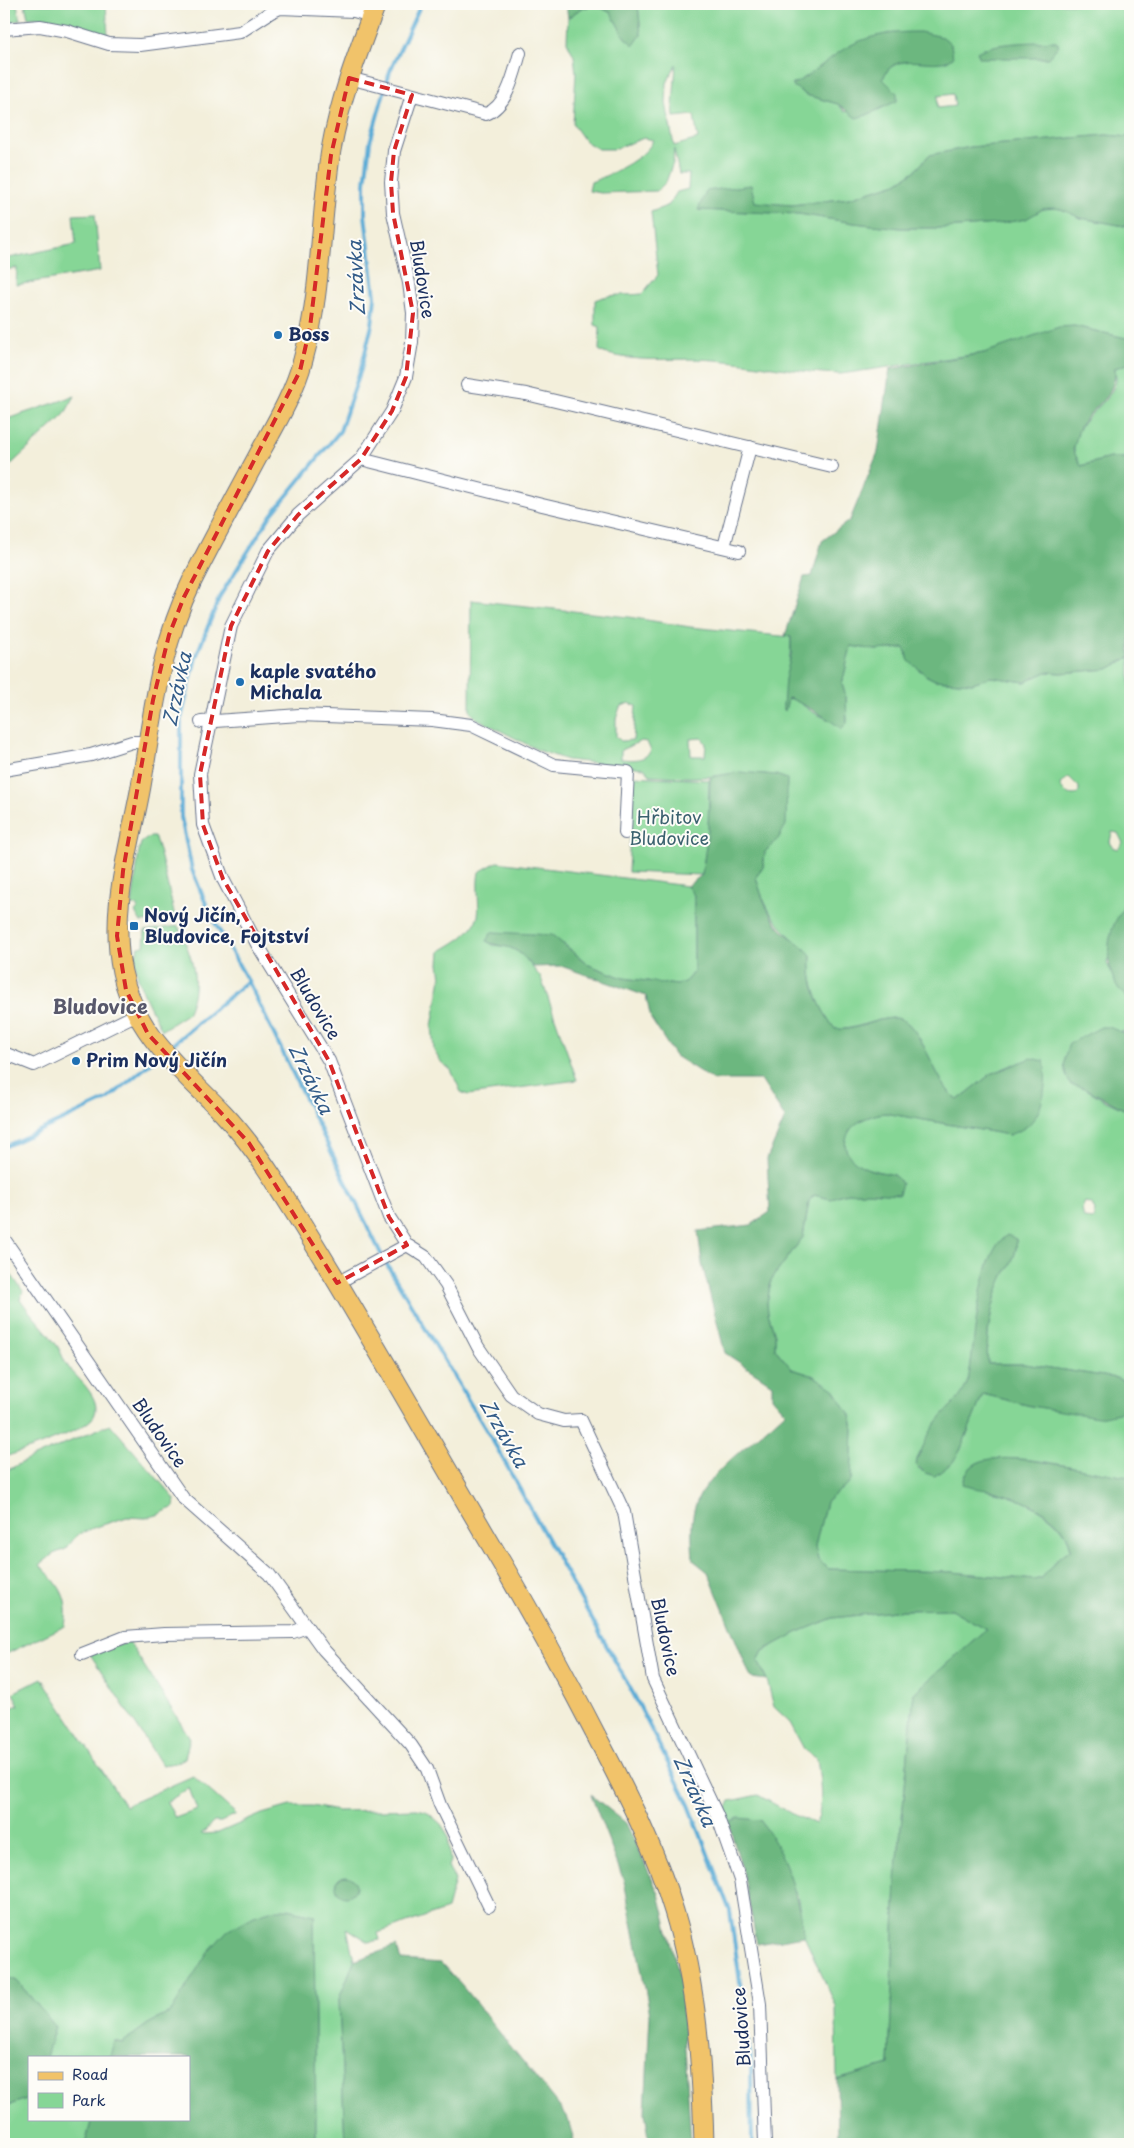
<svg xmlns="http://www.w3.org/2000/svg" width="1134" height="2148" font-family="'Playpen Sans',sans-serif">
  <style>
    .green { fill: #86d696; stroke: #50827a; fill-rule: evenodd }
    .forest { fill: #6cb77f; stroke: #44736e }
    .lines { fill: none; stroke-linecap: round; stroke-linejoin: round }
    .stream { stroke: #5cacd6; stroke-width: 4 }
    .street-casing { stroke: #67728a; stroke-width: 14 }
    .primary-casing { stroke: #67728a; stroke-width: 21 }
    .street { stroke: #fff; stroke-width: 12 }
    .primary { stroke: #f1c36a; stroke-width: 19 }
    .marked { fill: none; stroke: #d62828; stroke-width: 4; stroke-dasharray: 10 6; stroke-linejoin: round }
    .poi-dot { fill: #1f6fb2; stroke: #fdfcf7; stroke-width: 2 }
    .labels { text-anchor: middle; stroke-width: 4; stroke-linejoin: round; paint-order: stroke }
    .street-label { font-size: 18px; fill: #1b2f5e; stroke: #fdfcf7 }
    .poi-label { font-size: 18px; font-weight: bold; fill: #1b2f5e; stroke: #fdfcf7; text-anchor: start }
    .park-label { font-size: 18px; fill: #3b616f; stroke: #fdfcf7 }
    .water-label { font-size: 19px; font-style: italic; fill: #325b88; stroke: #fdfcf7 }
    .quarter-label { font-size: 20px; font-weight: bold; fill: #58586b; stroke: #fdfcf7 }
  </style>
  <rect width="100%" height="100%" fill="#fdfcf7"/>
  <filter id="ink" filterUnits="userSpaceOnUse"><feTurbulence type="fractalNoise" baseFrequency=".02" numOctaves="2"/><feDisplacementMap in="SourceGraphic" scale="10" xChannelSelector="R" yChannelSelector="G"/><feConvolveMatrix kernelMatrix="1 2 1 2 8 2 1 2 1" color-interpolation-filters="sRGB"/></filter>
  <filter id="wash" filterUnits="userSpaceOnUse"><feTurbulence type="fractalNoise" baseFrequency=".0096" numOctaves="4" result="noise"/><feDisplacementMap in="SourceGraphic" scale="20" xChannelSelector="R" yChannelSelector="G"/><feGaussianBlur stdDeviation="1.12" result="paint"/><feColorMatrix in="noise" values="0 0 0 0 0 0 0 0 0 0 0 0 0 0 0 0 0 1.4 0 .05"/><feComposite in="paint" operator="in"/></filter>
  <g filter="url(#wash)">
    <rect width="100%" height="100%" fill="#f3efdb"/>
    <!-- green -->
    <g class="green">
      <path d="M 4,4 L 17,4 L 20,20 L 4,23 Z"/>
      <path d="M 25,4 L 106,4 L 108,36 L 48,18 L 28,18 Z"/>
      <path d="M 638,4 L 1130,4 L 1130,137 L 1106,135 L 971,147 L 929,155 L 916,170 L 897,183 L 849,198 L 792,205 L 755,203 L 699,210 L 799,214 L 854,223 L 901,228 L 945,228 L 998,224 L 1025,219 L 1043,209 L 1054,208 L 1061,209 L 1081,218 L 1130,227 L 1130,339 L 1074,326 L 984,353 L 841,374 C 799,373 757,363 715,360 C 675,357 643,364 604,353 L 599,350 L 600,327 L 595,325 L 595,300 C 610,293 625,296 642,294 L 658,275 L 651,212 L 669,205 L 677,192 L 688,189 L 689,174 L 679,174 L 674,149 L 673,163 L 666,182 L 657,191 L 601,193 L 589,191 L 591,182 C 609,175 647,158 653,140 L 644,138 L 614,149 L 598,149 L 585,141 L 573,124 L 576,73 L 574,56 L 567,42 L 568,18 L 580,9 L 596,5 L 611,13 L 625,38 L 641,35 ZM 890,33 L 927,62 C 910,60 889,60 883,79 L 897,93 L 845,112 L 838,104 L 806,95 L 792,85 L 808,77 L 850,46 ZM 1056,41 L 1047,58 L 1016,57 L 983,48 ZM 676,64 L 673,106 L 674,117 L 694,115 L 698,139 L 674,146 L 666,103 L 667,83 ZM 953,94 L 955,106 L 937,108 L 938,96 Z"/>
      <path d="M 95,214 L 100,271 L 16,285 L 17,268 L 4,270 L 4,259 L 76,244 L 73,215 Z"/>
      <path d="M 1130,363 L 1130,458 L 1110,458 L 1080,466 C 1056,426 1111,409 1116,380 C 1116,376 1115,371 1115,368 Z"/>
      <path d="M 75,396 L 64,415 L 4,471 L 4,420 Z"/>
      <path d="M 471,600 L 628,617 L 690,627 L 791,637 C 791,661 785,683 783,707 L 785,710 L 788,698 C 799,700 804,707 813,712 C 824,718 833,720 841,729 L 847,722 L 846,697 L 842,684 L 851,646 L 876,650 L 905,648 L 918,669 L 927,676 L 935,680 L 972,683 L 991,677 L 1025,682 L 1046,672 L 1061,673 L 1108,669 L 1130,657 L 1130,904 L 1124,906 L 1107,963 L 1115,980 L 1130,1000 L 1130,1036 L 1122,1031 L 1080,1085 L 1106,1101 L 1130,1112 L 1130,1384 L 1116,1378 L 1024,1364 L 988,1364 C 985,1338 991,1305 1001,1281 C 1009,1264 1018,1257 1016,1239 L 989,1263 L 982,1289 L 969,1377 L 964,1393 L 953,1407 L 918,1469 L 934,1476 L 960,1451 L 983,1394 L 1031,1406 L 1118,1413 L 1130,1403 L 1130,1477 C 1088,1473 1021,1450 980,1462 C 973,1464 967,1471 964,1477 C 971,1481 977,1486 984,1489 C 992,1492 1002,1493 1010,1496 C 1035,1505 1066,1521 1071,1549 L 1058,1558 L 1042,1578 L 1034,1580 L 952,1572 L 829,1569 L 818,1560 L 815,1546 L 826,1502 L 851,1481 L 853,1427 L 850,1415 L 814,1376 L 792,1369 L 775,1349 L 775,1335 L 768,1313 L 767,1303 L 771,1280 L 803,1237 L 809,1201 L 814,1195 L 830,1199 C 842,1192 865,1190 879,1193 L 894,1175 C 880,1172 864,1169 852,1161 C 843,1154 842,1138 850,1129 C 857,1120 874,1114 885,1113 L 1009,1135 L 1014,1064 L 991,1074 L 958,1100 C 934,1086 922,1018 895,1018 C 874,1018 855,1031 835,1029 C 818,1006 809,984 811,955 C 781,928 767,918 756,877 L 763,867 L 765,852 L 778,839 L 786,779 C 759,769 733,775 705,777 C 687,778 668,776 650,775 L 644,768 L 567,760 L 538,750 L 476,718 L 470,711 ZM 629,703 L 636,706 L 633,740 L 621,741 L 616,736 L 616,719 L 620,707 ZM 702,738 L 706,744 L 705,756 L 691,756 L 690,739 ZM 641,741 L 647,742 L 651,751 C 644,761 633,760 621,759 L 621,750 ZM 1069,777 L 1079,787 L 1079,792 L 1074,795 C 1067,794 1062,792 1060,784 ZM 1112,832 L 1118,833 L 1123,843 L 1118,849 L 1113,847 L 1110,842 ZM 1085,1202 L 1092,1204 L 1095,1211 L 1093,1219 L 1084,1218 L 1081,1211 Z"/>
      <path d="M 633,776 L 709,780 L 708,832 L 702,875 L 628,872 Z"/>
      <path d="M 149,837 L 154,837 C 159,843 172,906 176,920 L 141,922 L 135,912 L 138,909 L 138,906 L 132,905 L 139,851 L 141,843 Z"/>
      <path d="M 497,862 L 687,886 L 694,895 L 694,971 L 686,981 L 677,985 L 623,978 L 589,965 L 564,944 L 492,932 L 487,941 L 493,945 L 509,947 L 522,954 L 541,978 L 577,1080 L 468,1095 L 461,1092 L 451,1070 L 441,1062 L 434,1051 L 432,1026 L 441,978 L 439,964 L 440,951 C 453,944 474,932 478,916 C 480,902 476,887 479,872 Z"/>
      <path d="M 178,926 C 192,957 202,981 187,1014 L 162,1030 C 152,1011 126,967 139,947 L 144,946 L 145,931 Z"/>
      <path d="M 4,1265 L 23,1291 L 20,1299 C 31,1316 47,1330 58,1347 C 62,1354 64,1362 69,1368 C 78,1379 103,1399 94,1416 C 86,1431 21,1452 4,1457 Z"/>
      <path d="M 110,1424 L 175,1499 L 174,1507 L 157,1515 L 146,1518 L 127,1517 L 93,1528 L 76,1536 L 66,1549 L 53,1554 L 40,1565 C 59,1585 70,1596 65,1626 L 4,1655 L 4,1472 L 25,1461 Z"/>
      <path d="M 951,1609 L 986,1629 L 914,1693 L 896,1880 L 889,2065 L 837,2080 L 836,2006 L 804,1936 L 797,1894 L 739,1818 L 728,1822 L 726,1810 L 730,1801 L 758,1795 L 792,1814 L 816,1824 C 824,1804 820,1781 817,1759 L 804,1749 L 789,1721 L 774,1707 L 767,1680 L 758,1661 L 763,1651 L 796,1633 L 833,1618 L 903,1610 Z"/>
      <path d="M 129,1642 L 190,1738 L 185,1758 L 176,1763 L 162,1765 L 90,1654 Z"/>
      <path d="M 42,1678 L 125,1806 L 193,1776 L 236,1814 L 221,1822 L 214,1822 L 201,1834 L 218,1833 L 262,1814 L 290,1806 L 312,1806 L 338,1811 L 417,1809 L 426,1811 L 441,1824 L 448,1835 L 450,1861 L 448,1866 L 455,1880 L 447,1909 L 378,1933 L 380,1940 L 369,1942 L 347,1928 L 354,1961 L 339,1999 L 345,2144 L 316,2144 L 314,1915 L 288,1909 L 187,1987 L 171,2012 L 148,2024 L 122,2043 L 114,2041 L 110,2057 L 46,2057 L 55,2026 L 17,1981 L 4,1976 L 4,1703 L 7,1709 L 19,1705 L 13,1693 ZM 189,1788 L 197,1810 L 175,1818 L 167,1802 Z"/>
      <path d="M 29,2098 L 29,2119 L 92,2119 L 85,2144 L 4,2144 L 4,2107 Z"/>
    </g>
    <!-- forest -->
    <g class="forest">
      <path d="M 566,4 L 638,4 L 641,35 L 634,45 L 625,38 L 611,13 L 596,5 L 580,9 L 568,18 Z"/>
      <path d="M 920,32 L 943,37 L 951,44 L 953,58 C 950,59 946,62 942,62 C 922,65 892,52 883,79 L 897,93 L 897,101 L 867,115 L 856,118 L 838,104 L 806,95 L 792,85 C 814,74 830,56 851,45 C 873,34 895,32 920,32 Z"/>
      <path d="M 1056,41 L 1059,45 L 1048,58 L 980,58 L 977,52 C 995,41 1034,43 1056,41 Z"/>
      <path d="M 1106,135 L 1130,137 L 1130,227 L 1081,218 L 1061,209 L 1054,208 L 1043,209 L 1026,219 L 998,224 L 945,228 L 901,228 L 854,223 L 799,214 L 698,210 L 706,191 L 751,185 L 755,202 L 792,205 L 849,198 L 897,183 L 916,170 L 929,155 L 971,147 Z"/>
      <path d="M 1074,326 L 1130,339 L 1130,363 L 1115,368 C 1117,397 1093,405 1080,427 C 1077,433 1076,442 1073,450 L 1081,466 L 1110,458 L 1130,458 L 1130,657 L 1108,669 L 1061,673 L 1046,672 L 1025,682 L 991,677 L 972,683 L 935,680 L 927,676 L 909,661 L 904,648 L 876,650 L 851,646 L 842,684 L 846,697 L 847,723 L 841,729 C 835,722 797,700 788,698 L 785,711 L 783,707 L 785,679 L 791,655 L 791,637 L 785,636 L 804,577 L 812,576 L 822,541 L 850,520 L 878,452 L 890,369 L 984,353 L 1059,327 Z"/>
      <path d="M 739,772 L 776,775 L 787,779 L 786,825 L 778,839 L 765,852 L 763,867 L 756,877 C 761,894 767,913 779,927 C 789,938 801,943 811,955 C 809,984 818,1006 835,1029 C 855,1032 874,1018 895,1018 C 922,1018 934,1086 958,1100 L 991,1074 L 1031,1058 L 1044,1061 C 1048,1077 1044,1109 1032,1121 C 1026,1129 1018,1131 1009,1135 L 885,1113 C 874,1114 854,1121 849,1132 C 837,1153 857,1166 875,1171 C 881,1173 889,1172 894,1176 C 897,1177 900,1181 902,1184 L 899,1194 C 877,1193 849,1188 831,1199 L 814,1195 L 809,1201 L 803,1237 L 771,1280 L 767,1303 L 768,1313 L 775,1335 L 775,1349 L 792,1369 L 814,1376 L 834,1389 L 850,1415 L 853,1428 L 851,1481 L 826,1502 L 815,1546 L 818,1560 L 829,1569 L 952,1572 L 1034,1580 L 1042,1578 L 1058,1558 L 1071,1549 C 1066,1515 1023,1499 993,1491 C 983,1489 972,1489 963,1484 C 965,1474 968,1468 977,1463 C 1004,1448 1098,1474 1130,1477 L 1130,2144 L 838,2144 L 837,2080 L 889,2065 L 896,1880 L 914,1693 L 986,1629 L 951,1609 L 903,1610 L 833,1618 L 796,1633 L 763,1651 L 758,1661 L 767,1680 L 751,1678 L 708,1572 L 693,1560 C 692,1541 689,1517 698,1499 C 712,1469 761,1436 785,1412 L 772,1397 L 772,1384 L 725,1353 L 702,1264 L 698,1231 L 751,1225 L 770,1212 L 767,1159 L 785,1118 L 761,1080 L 713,1080 L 675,1056 L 651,1019 L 646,996 L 561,966 L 533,967 C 526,959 518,949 507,947 C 499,945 493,945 486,941 L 492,932 L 552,935 L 589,965 L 623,978 L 677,985 L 686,981 L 694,971 L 694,895 L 687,886 L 702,875 L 708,832 L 710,777 Z"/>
      <path d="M 1130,904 L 1130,1000 C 1108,985 1104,952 1113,927 C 1115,920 1121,913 1124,906 Z"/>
      <path d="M 1101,1027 L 1109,1027 L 1130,1036 L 1130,1112 C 1114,1105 1085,1085 1071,1085 C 1062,1071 1063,1058 1069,1044 Z"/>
      <path d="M 1007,1235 L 1016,1239 C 1018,1257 1009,1264 1002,1280 C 991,1304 985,1338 988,1364 L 1024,1364 L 1116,1378 L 1130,1384 L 1130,1403 L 1119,1413 L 1098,1417 L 1031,1406 L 983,1394 L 960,1451 L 953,1462 L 935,1476 L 925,1473 L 916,1465 L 917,1459 C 923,1448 928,1433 937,1422 C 949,1405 965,1398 969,1376 C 975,1344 978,1253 1007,1235 Z"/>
      <path d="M 591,1795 L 626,1823 L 659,1894 L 681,1983 L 691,2144 L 650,2144 L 645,2113 L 650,2014 L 624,1881 Z"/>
      <path d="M 739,1818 L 760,1820 C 787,1855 797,1893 804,1936 L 757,1944 L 743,1872 L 728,1822 Z"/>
      <circle cx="346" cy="1886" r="10"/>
      <path d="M 276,1909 L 288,1909 L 314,1915 L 316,2144 L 85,2144 L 92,2119 L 189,2119 L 189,2057 L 110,2057 L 114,2041 L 122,2043 L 148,2024 L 171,2012 L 207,1953 L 227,1931 L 254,1916 Z"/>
      <path d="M 396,1946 L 401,1960 L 441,1963 L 462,1986 L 567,2116 L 575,2144 L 345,2144 L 339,1999 L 354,1961 Z"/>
      <path d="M 4,1976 L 17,1981 L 55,2026 L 46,2057 L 29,2057 L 29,2098 L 4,2107 Z"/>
    </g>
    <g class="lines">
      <!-- stream -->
      <g class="stream">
        <path d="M 421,4 L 390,71 L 370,142 L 365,183 L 365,215 L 375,297 L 372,325 L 361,369 L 340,431 L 271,515 L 220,596 L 196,657 L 181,719 L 181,817 L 192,870 L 211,916 L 248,981 L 383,1258 L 497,1448 L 635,1697 L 689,1805 L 730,1911 L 751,2060 L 752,2144"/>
        <path d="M 167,1049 L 248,981"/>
        <path d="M 4,1147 L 108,1099 L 160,1055"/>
      </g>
    </g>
  </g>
  <g filter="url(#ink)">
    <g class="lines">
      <defs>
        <g id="street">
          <path d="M 4,29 L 40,26 L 67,31 L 109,44 L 140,45 L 240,32 L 271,12 L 280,8 L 354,11 L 371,16"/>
          <path d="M 349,78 L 486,114 C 508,105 514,73 520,53"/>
          <path d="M 412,95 L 394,151 L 391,182 L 393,213 L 409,283 L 413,313 L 412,342 L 406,377 L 392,411 L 361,459 L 298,515 L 268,551 L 231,626 L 200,774 L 203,825 L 223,879 L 257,944 L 329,1061 L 389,1217 L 407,1245 L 426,1257 L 446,1285 L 478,1347 L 511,1395 L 538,1414 L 564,1421 L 581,1420 L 624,1512 L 653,1679 L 717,1815 L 740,1880 L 760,2004 L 765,2144"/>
          <path d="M 467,385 L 526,394 L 832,467"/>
          <path d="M 361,459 L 542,505 L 739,551"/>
          <path d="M 724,547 L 750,447"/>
          <path d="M 201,722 L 299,715 L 432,720 L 471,725 L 554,765 L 628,772 L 625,833"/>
          <path d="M 4,770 L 91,755 L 132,742 L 147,742"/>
          <path d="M 4,1053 L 34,1065 L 137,1014"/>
          <path d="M 4,1239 L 183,1498 L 269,1574 L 323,1649 L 411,1745 L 427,1769 L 440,1805 L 489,1906"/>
          <path d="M 337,1283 L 407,1245"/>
          <path d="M 82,1654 L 125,1637 L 164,1634 L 293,1632 L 307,1627"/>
        </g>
        <path id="primary" d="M 376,4 C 358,52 340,99 331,150 C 320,219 322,292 303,360 C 294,394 275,425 258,456 C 236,497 213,539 192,581 C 160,646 153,715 141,786 C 130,847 109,909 122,972 C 135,1034 181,1069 223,1113 C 242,1133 258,1155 273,1178 C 349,1297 418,1421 490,1543 C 528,1607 564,1673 598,1739 C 627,1794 656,1851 674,1911 C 697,1986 702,2066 704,2144"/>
      </defs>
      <!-- street casing -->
      <use href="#street" class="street-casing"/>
      <!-- primary casing -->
      <use href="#primary" class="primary-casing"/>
      <!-- street -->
      <use href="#street" class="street"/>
      <!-- primary -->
      <use href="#primary" class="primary"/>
    </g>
  </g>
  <!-- marked area -->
  <path class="marked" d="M 349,78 L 412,95 L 394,151 L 391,182 L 393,213 L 413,313 L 406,377 L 392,411 L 361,459 L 298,515 L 268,551 L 231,626 L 200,774 L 203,825 L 223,879 L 329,1061 L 389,1217 L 407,1245 L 337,1283 L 249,1143 L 148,1034 L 126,990 L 117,936 L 123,871 L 153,700 L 169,635 L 184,597 L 300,371 L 310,327 L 331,155 Z"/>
  <!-- markers -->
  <g class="poi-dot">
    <circle cx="278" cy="335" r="5"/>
    <circle cx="240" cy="682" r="5"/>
    <rect x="129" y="921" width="10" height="10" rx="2.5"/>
    <circle cx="76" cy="1061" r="5"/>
  </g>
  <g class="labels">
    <!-- street labels -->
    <g class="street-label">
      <text transform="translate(422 279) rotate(81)" y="6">Bludovice</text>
      <text transform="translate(315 1004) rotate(59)" y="6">Bludovice</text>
      <text transform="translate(159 1433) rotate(55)" y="6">Bludovice</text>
      <text transform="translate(665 1637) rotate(78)" y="6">Bludovice</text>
      <text transform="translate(742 2027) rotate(-94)" y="6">Bludovice</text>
    </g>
    <!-- poi labels -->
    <g class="poi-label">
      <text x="288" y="341">Boss</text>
      <text x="250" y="678">kaple svatého<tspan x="250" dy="21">Michala</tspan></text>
      <text x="144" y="922">Nový Jičín,<tspan x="144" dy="21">Bludovice, Fojtství</tspan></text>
      <text x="86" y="1067">Prim Nový Jičín</text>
    </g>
    <!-- park labels -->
    <g class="park-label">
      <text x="669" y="824">Hřbitov<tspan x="669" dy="21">Bludovice</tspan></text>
    </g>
    <!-- water labels -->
    <g class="water-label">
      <text transform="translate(356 278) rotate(-93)" y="7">Zrzávka</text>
      <text transform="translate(177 689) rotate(-78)" y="7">Zrzávka</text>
      <text transform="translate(311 1079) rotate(64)" y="7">Zrzávka</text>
      <text transform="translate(504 1433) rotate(60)" y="7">Zrzávka</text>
      <text transform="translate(695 1791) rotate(66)" y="7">Zrzávka</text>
    </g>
    <!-- quarter labels -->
    <g class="quarter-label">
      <text x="100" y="1014">Bludovice</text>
    </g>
  </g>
  <!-- margin -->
  <rect width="1134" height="2148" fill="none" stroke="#fdfcf7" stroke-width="20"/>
  <!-- legend -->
  <rect x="28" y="2056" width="162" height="65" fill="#fdfcf7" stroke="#a3aaba"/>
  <rect x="38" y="2072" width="25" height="8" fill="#f1c36a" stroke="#a3aaba"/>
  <text x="72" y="2080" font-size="15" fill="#1b2f5e">Road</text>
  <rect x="38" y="2093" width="25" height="15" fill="#86d696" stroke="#a3aaba"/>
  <text x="72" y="2106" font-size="15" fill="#1b2f5e">Park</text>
</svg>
